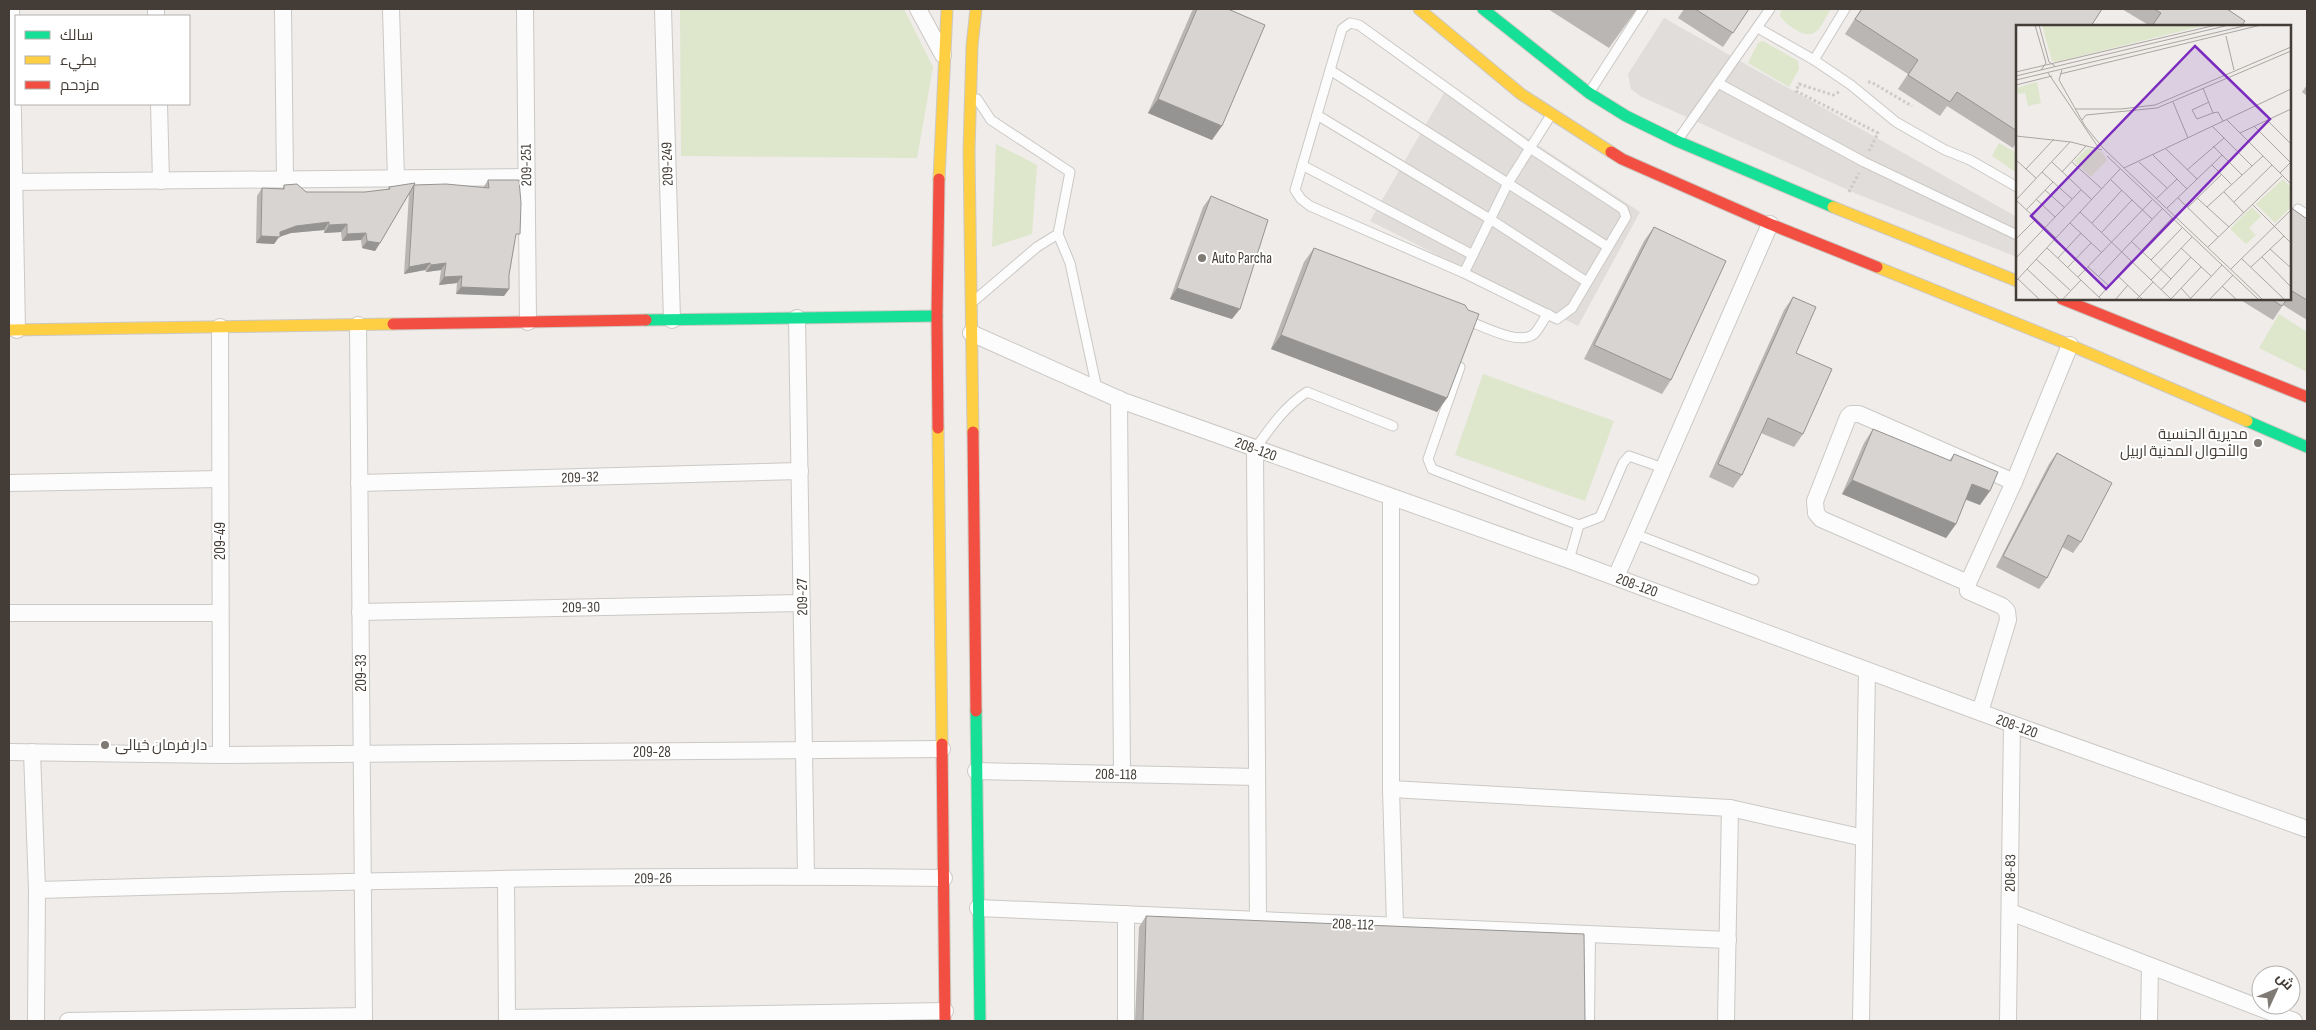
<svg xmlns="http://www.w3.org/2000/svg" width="2316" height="1030" font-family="'Sofia Sans Condensed',Cairo,sans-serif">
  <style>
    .green { fill: #dee6cc }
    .parking { fill: #e0ddda }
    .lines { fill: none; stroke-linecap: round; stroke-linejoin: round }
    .lane-casing { stroke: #cbc9c6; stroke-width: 11 }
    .street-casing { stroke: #cbc9c6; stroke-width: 18 }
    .fast-casing { stroke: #cdc8c1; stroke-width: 13 }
    .slow-casing { stroke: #cdc8c1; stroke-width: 13 }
    .jam-casing { stroke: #cdc8c1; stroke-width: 13 }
    .path { stroke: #cdcac7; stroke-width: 3; stroke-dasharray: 2.5 2.5; stroke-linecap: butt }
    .lane { stroke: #fdfcfc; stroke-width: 9 }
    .street { stroke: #fdfcfc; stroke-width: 16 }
    .fast { stroke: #16e098; stroke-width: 11 }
    .slow { stroke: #ffcf43; stroke-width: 11 }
    .jam { stroke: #f24e42; stroke-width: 11 }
    .wall { fill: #b9b6b4 }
    .shaded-wall { fill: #969492 }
    .building { fill: #d7d4d1; stroke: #969492 }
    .poi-dot { fill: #807a75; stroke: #fff; stroke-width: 2 }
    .labels { text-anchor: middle; stroke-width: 4; stroke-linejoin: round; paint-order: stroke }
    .street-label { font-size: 15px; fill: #443d37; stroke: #fff }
    .poi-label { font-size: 15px; fill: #443d37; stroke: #fff; text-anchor: start }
    .inset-road { fill: none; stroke: #aba6a2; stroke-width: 1 }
    .view { fill: #7b2cbf; fill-opacity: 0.15; stroke: #7b2cbf; stroke-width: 2.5 }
    .inset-edge { fill: none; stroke: #443d37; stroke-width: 2.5 }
  </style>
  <rect width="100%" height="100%" fill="#efece9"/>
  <!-- green -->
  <g class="green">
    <path d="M 680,9 L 904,9 L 933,67 L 917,158 L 681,156 Z"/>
    <path d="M 1781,9 L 1831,9 C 1822,23 1817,42 1798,31 C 1791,27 1785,23 1780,16 Z"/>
    <path d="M 1763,41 L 1798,61 L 1799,69 L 1789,87 L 1748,63 L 1758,43 Z"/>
    <path d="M 1999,143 L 2017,153 L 2017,173 L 1992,156 Z"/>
    <path d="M 996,144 L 1037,165 L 1032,234 L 992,247 Z"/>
    <path d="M 2279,314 L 2307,332 L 2307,372 L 2259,348 Z"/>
    <path d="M 1483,374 L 1614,421 L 1585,501 L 1455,455 Z"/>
  </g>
  <!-- parking -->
  <g class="parking">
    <path d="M 1664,18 L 2017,217 L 2017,257 L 1857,194 L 1640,96 L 1631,89 L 1628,74 Z"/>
    <path d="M 1448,86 L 1640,212 L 1578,326 L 1370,221 Z"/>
  </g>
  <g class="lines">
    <defs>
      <g id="lane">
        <path d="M 1350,23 L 1359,25 L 1530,148 L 1623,209 L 1626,217 L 1572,308 L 1557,319 L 1464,273 L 1310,206 L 1301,199 L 1295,190 L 1342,29 Z"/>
        <path d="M 1758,28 L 1814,60 L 1851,85 L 1896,122 L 1945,150 L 1970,160 L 2017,187"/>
        <path d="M 1814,60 L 1845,9"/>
        <path d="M 1330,70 L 1608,247"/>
        <path d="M 1718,83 L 1864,162 L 2017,235"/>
        <path d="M 1589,93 L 1643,9"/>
        <path d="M 1317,115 L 1490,219 L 1587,282"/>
        <path d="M 1677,141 L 1770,9"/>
        <path d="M 1302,165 L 1473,255"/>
        <path d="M 2298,209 L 2307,215"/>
        <path d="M 1058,234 L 1070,263 L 1097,389"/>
        <path d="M 1464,273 L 1508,183 L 1551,115"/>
        <path d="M 975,300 L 1037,247 L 1058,234 L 1070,172 L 991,120 L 977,99"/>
        <path d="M 1466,320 C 1483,326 1519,346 1534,334 C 1539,329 1543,320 1548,314"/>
        <path d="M 1460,367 L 1428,459 L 1432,469 L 1579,525"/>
        <path d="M 1255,449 C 1270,428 1285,406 1307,392 L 1393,426"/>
        <path d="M 1635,534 L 1754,580"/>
        <path d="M 1569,560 L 1579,525 L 1600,517 L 1623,463 L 1629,456 L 1663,468"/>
      </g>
      <g id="street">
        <path d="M 11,9 L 17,330"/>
        <path d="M 156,9 L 156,16"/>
        <path d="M 283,9 L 285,180"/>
        <path d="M 391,9 L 396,179"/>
        <path d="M 525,9 L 528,322"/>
        <path d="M 663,9 L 672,320"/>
        <path d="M 918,9 L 943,55"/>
        <path d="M 159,104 L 161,181"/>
        <path d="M 9,182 L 526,177"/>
        <path d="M 797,318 L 806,876"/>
        <path d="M 358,325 L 364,1021"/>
        <path d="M 220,327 L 221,755"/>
        <path d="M 971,333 L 1123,401 L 1569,560 L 2012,724 L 2307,829"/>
        <path d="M 1119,399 L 1122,774"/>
        <path d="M 1255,449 L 1258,920"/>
        <path d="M 9,483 L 220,479"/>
        <path d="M 359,483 L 800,471"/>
        <path d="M 1391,498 L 1391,789 L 1395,925"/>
        <path d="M 1616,577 L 1770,224"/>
        <path d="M 1968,583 L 1821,519 L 1816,513 L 1815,501 L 1848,417 L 1851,414 L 1859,414 L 2014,482"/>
        <path d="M 360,612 L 802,603"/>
        <path d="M 9,613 L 220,613"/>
        <path d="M 1980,712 L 2008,620 L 2007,611 L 2002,606 L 1968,591 L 1968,583 L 2014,482 L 2070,345"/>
        <path d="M 9,752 L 221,755 L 942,749"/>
        <path d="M 32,752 L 37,890 L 36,1021"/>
        <path d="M 976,771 L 1257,777"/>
        <path d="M 1391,789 L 1730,808 L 1864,838"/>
        <path d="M 506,880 L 507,1021"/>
        <path d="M 37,890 C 339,881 641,874 944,878"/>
        <path d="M 978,908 L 1728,940"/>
        <path d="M 2010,912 L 2294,1021"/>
        <path d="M 507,1018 L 945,1011"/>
        <path d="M 68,1021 L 364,1016"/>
        <path d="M 1126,1021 L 1126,914"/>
        <path d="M 1586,1021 L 1587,934"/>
        <path d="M 1726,1021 L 1730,808"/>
        <path d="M 1861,1021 L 1867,671"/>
        <path d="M 2008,1021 L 2012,724"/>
        <path d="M 2149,1021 L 2150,966"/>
      </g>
      <g id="fast">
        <path d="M 1483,9 L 1589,93 L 1626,116 L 1677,141 L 1833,207"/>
        <path d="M 646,320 L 937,316"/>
        <path d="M 2247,421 L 2307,447"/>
        <path d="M 976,711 L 980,1021"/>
      </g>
      <g id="slow">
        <path d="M 1419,9 L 1521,94 L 1611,152"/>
        <path d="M 939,179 L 947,9"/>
        <path d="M 1833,207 L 2017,281"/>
        <path d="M 1877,267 L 2070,345 L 2247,421"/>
        <path d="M 9,330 L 393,324"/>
        <path d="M 938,428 L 942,744"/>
        <path d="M 973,432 L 969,151 L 972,46 L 976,9"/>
      </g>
      <g id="jam">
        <path d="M 1611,152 L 1622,159 L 1770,224 L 1877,267"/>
        <path d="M 2062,299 L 2307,397"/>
        <path d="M 393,324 L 646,320"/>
        <path d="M 938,428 L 937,316 L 939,179"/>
        <path d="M 973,432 L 976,711"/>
        <path d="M 942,744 L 945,1021"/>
      </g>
    </defs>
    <!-- lane casing -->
    <use href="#lane" class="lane-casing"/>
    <!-- street casing -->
    <use href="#street" class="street-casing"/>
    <!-- fast casing -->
    <use href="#fast" class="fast-casing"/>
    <!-- slow casing -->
    <use href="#slow" class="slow-casing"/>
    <!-- jam casing -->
    <use href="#jam" class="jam-casing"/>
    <!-- path -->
    <g class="path">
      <path d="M 1868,82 L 1871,82 L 1912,106"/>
      <path d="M 1839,92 L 1833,95 L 1799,84 L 1796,91 L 1878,133 L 1869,151"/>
      <path d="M 1849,192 L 1859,173"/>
    </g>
    <!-- lane -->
    <use href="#lane" class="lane"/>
    <!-- street -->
    <use href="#street" class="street"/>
    <!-- fast -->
    <use href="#fast" class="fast"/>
    <!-- slow -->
    <use href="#slow" class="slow"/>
    <!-- jam -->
    <use href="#jam" class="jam"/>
  </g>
  <!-- wall -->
  <g class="wall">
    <path d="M 1194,9 L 1228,9 L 1212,140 L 1148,113 L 1192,11 Z"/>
    <path d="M 1548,9 L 1637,9 L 1609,48 Z"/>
    <path d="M 1684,9 L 1749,9 L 1723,47 L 1678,18 Z"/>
    <path d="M 1861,9 L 2102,9 L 2017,26 L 2017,141 L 2013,148 L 1947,106 L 1940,116 L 1898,89 L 1908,74 L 1845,34 Z"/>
    <path d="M 2122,9 L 2227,9 L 2241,26 L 2150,26 Z"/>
    <path d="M 2307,85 L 2307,96 L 2302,92 Z"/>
    <path d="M 488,180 L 515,241 L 509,275 L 509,289 L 504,296 L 456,294 L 457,283 L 439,285 L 441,270 L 426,272 L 425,270 L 404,274 L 409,194 L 380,243 L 375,251 L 362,248 L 361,240 L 342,241 L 341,232 L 324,233 L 324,230 L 291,233 L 279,237 L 274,244 L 256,243 L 257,196 L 262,188 L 282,189 L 284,185 L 306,192 L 365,192 L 387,190 L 389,187 L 414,185 L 483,188 Z"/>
    <path d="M 1211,196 L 1232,319 L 1170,299 L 1203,207 Z"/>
    <path d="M 2290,207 L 2307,219 L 2307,320 L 2283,305 L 2273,320 L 2239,299 L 2290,299 Z"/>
    <path d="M 1654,227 L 1671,380 L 1662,394 L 1584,359 L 1644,241 Z"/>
    <path d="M 1314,248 L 1468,310 L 1447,398 L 1437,412 L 1271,349 L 1304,262 Z"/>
    <path d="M 1793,297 L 1796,353 L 1803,434 L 1794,447 L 1761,433 L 1742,475 L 1733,488 L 1709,477 L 1784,310 Z"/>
    <path d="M 1873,429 L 1949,461 L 1954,454 L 1980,505 L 1966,500 L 1956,524 L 1946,538 L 1842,494 L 1864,443 Z"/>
    <path d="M 2057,453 L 2081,542 L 2073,553 L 2062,547 L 2047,578 L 2039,589 L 1996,567 L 2049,464 Z"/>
    <path d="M 1146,916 L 1585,1021 L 1135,1021 L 1139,927 Z"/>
  </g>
  <!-- shaded-wall -->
  <g class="shaded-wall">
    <path d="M 1158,99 L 1222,126 L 1212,140 L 1148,113 Z"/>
    <path d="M 329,222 L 324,230 L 291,233 L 279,237 L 274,244 L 256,243 L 261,236 L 280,232 L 296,226 Z"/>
    <path d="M 347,224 L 341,232 L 324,233 L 329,225 Z"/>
    <path d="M 366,233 L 361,240 L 342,241 L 347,234 Z"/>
    <path d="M 367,241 L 380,243 L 375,251 L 362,248 Z"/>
    <path d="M 430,263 L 425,270 L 404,274 L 409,267 Z"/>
    <path d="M 446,263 L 441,270 L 426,272 L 431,265 Z"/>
    <path d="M 462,276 L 457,283 L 439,285 L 444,277 Z"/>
    <path d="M 461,287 L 509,289 L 504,296 L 456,294 Z"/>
    <path d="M 1177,288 L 1240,309 L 1232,319 L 1170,299 Z"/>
    <path d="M 1281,335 L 1447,398 L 1437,412 L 1271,349 Z"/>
    <path d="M 1852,480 L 1956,524 L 1946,538 L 1842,494 Z"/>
    <path d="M 1972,484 L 1990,491 L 1980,505 L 1963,498 Z"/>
  </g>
  <!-- building -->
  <g class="building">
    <path d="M 1197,9 L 1228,9 L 1265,25 L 1222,126 L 1158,99 Z"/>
    <path d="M 1695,9 L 1749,9 L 1733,33 Z"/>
    <path d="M 1862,9 L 2102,9 L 2091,26 L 2017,26 L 2017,131 L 1957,92 L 1950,102 L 1908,75 L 1918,60 L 1855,19 Z"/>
    <path d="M 2154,9 L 2227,9 L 2245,21 L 2241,26 L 2152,26 L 2161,13 Z"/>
    <path d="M 488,180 L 519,180 L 521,203 L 520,234 L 516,234 L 509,275 L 509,289 L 461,287 L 462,276 L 444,277 L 446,263 L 431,265 L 430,263 L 409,267 L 414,185 L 380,243 L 367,241 L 366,233 L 347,234 L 347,224 L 329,225 L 329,222 L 296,226 L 280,232 L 280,237 L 261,236 L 262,188 L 284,189 L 284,185 L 297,184 L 306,192 L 365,192 L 390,189 L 389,187 L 415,183 L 414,185 L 446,184 L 489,188 Z"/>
    <path d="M 1211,196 L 1268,220 L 1240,309 L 1177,288 Z"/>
    <path d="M 2290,207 L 2307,219 L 2307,300 L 2292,291 L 2290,295 Z"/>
    <path d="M 1654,227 L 1726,261 L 1671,380 L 1594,345 Z"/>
    <path d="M 1314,248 L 1465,305 L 1468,310 L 1479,314 L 1447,398 L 1281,335 Z"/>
    <path d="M 1793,297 L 1816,307 L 1796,353 L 1832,369 L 1803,434 L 1768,418 L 1742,475 L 1718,464 Z"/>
    <path d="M 2271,299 L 2287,299 L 2282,306 Z"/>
    <path d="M 1873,429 L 1951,461 L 1954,454 L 1998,472 L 1990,491 L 1972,484 L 1956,524 L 1852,480 Z"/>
    <path d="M 2057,453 L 2112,483 L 2081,542 L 2068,535 L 2047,578 L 2003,556 Z"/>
    <path d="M 1146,916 L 1584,934 L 1585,1021 L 1143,1021 Z"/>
  </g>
  <!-- markers -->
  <g class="poi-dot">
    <circle cx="1202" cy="258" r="5"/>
    <circle cx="2258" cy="443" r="5"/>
    <circle cx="105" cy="745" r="5"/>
  </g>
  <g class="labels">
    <!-- street labels -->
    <g class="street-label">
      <text transform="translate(667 164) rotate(-92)" y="5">209-249</text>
      <text transform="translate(526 165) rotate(-91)" y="5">209-251</text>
      <text transform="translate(1256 449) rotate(20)" y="5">208-120</text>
      <text transform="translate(580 477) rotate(-2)" y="5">209-32</text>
      <text transform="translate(220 541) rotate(-90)" y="5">209-49</text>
      <text transform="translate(1637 585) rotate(20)" y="5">208-120</text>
      <text transform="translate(802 597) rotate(-91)" y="5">209-27</text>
      <text transform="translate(581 607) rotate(-1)" y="5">209-30</text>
      <text transform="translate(361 673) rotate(-90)" y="5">209-33</text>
      <text transform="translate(2017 726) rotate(20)" y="5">208-120</text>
      <text x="652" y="757">209-28</text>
      <text transform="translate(1116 774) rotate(1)" y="5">208-118</text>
      <text transform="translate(2010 873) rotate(-89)" y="5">208-83</text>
      <text transform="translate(653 878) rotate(-1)" y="5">209-26</text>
      <text transform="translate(1353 924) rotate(2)" y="5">208-112</text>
    </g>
    <!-- poi labels -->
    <g class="poi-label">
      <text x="1212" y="263">Auto Parcha</text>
      <text x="2248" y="439" text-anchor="end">مديرية الجنسية<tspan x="2248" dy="17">والأحوال المدنية اربيل</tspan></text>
      <text x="115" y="750">دار فرمان خیالی</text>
    </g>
  </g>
  <!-- overview -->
  <g transform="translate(2016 25)">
    <rect width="275" height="275" fill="#efece9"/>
    <path d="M 26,0 L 190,0 L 40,37 L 36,36 ZM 21,57 L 25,78 L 12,81 L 9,68 L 2,69 L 0,63 ZM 72,123 L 86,127 L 91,135 L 75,152 L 58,136 ZM 267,154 L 275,162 L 275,182 L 259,198 L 240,179 ZM 236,182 L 245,191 L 233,203 L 240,210 L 230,219 L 214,204 Z" fill="#dee6cc"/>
    <path class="inset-road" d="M 19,0 L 30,38 L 25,45M 23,0 L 33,37 L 39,41M 210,11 L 218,45M 46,45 L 43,55 L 69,101 L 87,123 L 247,275M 0,47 L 200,0M 32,48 L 82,122M 44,49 L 245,0M 0,51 L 213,0M 0,55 L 232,0M 0,60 L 36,51M 187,63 L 197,88 L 202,87 L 207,96M 157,77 L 172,113M 193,77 L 176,85 L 181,94 L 197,88M 59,84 L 105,84 L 139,80 L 275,22M 210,94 L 275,159M 66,95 L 70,90 L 141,83 L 275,26M 251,95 L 275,119M 196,101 L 236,141M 238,101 L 275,138M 224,108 L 275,84M 0,111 L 55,117 L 86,125M 197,121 L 226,150M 150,124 L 181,154M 137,130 L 171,164M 91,131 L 243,275M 0,135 L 20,153M 36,137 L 76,175M 56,137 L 86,164M 123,137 L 151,163M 196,140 L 216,160M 108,143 L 275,64M 10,144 L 38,114M 171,145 L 208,113M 26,147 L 56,174M 46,147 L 70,121M 264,148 L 275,137M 95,155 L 136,194M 29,165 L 48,182M 208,167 L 228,188M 162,173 L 202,212M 181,173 L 213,202M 20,174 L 39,192M 140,174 L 161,154M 0,175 L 54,117M 0,175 L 40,213M 218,177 L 256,140M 236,179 L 275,218M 172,182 L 205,150M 191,182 L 247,131M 151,183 L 206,130M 10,185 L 37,157M 64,187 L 156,275M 54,198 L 86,228M 76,198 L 106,165M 85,208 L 116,175M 0,214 L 20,194M 115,216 L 155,254M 192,222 L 267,150M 31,223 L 86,275M 165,223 L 195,251M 254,224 L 275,243M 126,225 L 156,193M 246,232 L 275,262M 0,233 L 65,165M 42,233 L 65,208M 225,233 L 269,275M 20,234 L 54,265M 135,235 L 166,203M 52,242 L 75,218M 72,242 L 92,260M 235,242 L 268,211M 11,244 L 44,275M 215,244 L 275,185M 101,250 L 127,275M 83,251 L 146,184M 62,252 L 136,175M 2,254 L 24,275M 135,255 L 176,212M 0,256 L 104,144M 206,261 L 221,275M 165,263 L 176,275M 145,265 L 175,232M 83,272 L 115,236M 175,273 L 206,240M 155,274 L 185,242M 46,275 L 65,255M 99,275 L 112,260M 120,275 L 137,257M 193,275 L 217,250"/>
    <path class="view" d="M 179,21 L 254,94 L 90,264 L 15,191 Z"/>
    <rect width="275" height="275" class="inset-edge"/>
  </g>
  <!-- border -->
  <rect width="2316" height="1030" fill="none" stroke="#443d37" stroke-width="20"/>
  <!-- legend -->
  <rect x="15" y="15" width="175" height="90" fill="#ffffff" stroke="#b4b1af"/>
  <rect x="25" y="31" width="25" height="8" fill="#16e098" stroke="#b4b1af"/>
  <text x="60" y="40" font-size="15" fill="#443d37">سالك</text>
  <rect x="25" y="56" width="25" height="8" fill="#ffcf43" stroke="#b4b1af"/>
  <text x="60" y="65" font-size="15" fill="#443d37">بطيء</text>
  <rect x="25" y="81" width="25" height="8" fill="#f24e42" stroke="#b4b1af"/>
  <text x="60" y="90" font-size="15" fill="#443d37">مزدحم</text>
  <!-- north arrow -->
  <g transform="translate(2276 990) rotate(46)"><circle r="24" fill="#ffffff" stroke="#b4b1af"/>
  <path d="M0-4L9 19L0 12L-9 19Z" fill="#807a75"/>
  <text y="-8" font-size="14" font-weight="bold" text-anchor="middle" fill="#443d37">ش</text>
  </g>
</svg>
